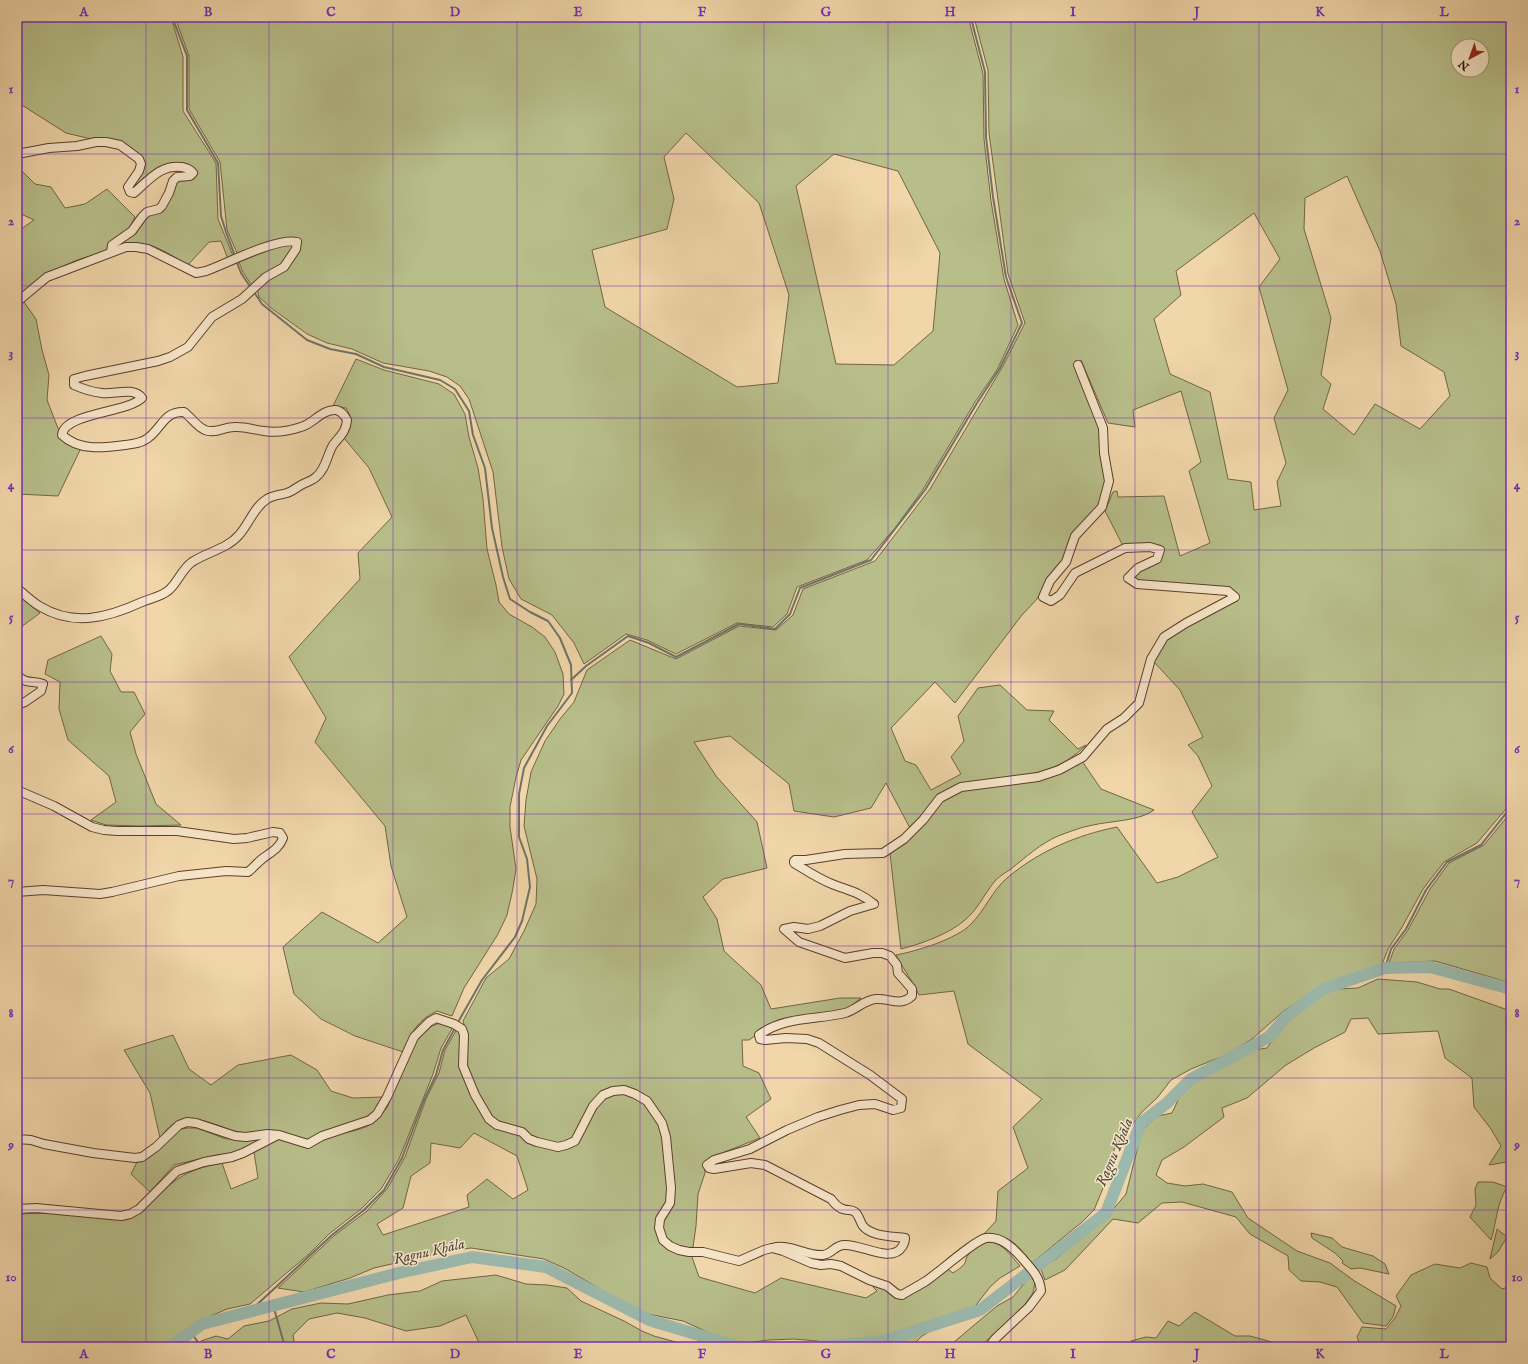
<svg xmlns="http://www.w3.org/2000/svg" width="1528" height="1364" font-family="'IM FELL English',serif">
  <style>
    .green { fill: #b7be8a; stroke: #716545; fill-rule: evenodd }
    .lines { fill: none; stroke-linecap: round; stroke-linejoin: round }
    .stream { stroke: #6e7468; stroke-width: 2 }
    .river { stroke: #9bb9ad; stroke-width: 12 }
    .street-casing { stroke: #5c3e2a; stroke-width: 10 }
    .street { stroke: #f5e4c7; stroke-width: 8 }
    .grid { fill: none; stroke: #7b2cbf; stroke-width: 1; stroke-opacity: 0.55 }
    .labels { text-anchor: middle; stroke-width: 3; stroke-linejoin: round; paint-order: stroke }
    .water-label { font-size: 15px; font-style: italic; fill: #52493d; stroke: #f5e4c7 }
    .neatline { fill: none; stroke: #7b2cbf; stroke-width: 1.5 }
    .grid-label { font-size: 13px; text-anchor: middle; font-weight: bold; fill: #7b2cbf }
  </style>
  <rect width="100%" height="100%" fill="#f0d6a9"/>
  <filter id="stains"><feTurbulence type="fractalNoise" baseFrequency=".005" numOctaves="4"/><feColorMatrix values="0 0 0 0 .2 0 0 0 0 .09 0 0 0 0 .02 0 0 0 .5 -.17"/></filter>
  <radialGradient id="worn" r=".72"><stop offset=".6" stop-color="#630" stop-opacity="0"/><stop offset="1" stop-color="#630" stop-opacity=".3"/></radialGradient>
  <!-- green -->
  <g class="green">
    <path d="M 17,17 L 171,17 L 183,57 L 183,111 L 216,163 L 218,219 L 234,258 L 228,259 L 221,241 L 209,242 L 188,265 C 175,258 158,245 142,244 C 133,244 124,247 114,249 L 147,216 L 152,215 L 175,182 L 194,173 L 171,164 L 135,190 L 130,189 L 141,170 L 136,154 L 91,139 L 66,133 L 17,102 Z"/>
    <path d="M 175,17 L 971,17 L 970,24 L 983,74 L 984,139 L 991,201 L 1004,279 L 1018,325 L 997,370 L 975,402 L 922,491 L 895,528 L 867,560 L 797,587 L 787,614 L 773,627 L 737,623 L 676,654 L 647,640 L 626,634 L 584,664 L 574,643 L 552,615 L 521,599 L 509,579 L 502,547 L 493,472 L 469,399 L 460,386 L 447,377 L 429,371 L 383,363 L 352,349 L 327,343 L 307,334 L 271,308 L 259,297 L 257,288 L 280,272 L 297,238 L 266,243 L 237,253 L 227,230 L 220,162 L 189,109 L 189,56 ZM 686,133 L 759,203 L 789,295 L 778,383 L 737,387 L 605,307 L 592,250 L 667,229 L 674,199 L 664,157 ZM 834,154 L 898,171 L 940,253 L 933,331 L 894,365 L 836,364 L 796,186 Z"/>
    <path d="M 976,17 L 1511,17 L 1511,803 L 1477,843 L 1444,862 L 1423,889 L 1401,929 L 1388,949 L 1381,967 L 1341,978 L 1317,990 L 1285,1010 L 1252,1039 L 1228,1054 L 1191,1069 L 1171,1080 L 1157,1098 L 1142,1112 L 1114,1149 L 1113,1164 L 1094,1210 L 1082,1222 L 1032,1263 C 1015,1242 1011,1236 983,1235 L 996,1221 L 998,1191 L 1028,1168 L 1013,1127 L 1042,1099 L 968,1044 L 954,991 L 919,995 C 913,981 903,969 896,955 C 917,951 957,939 971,924 C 985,910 992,891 1007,878 C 1039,851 1077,835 1117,827 L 1157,883 L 1178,877 L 1218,857 L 1192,812 L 1212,786 L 1198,756 L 1188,745 L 1203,737 L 1180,690 L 1154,662 L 1167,640 L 1188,625 L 1239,598 L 1229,588 L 1137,582 L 1132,578 L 1162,549 L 1123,546 L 1105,511 L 1113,492 L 1117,491 L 1118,497 L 1164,496 L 1180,556 L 1210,543 L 1189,471 L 1201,462 L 1181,391 L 1133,410 L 1135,427 L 1108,423 L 1081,360 L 1075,364 L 1101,430 L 1100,455 L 1106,482 L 1101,507 L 1074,535 L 1063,560 L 1047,581 L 1037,599 L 1022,615 L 955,703 L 935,682 L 891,728 L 905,761 L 916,765 L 931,790 L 961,774 L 951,757 L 964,741 L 958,716 L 978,688 L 1000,685 L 1027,710 L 1054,711 L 1049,720 L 1078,749 L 1086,745 C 1042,791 984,767 937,797 C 930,801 926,812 921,819 C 918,823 914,826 911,830 L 886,783 L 871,808 L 834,817 L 794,811 L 789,784 L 730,736 L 694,742 L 716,776 L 757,822 L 767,868 L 723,879 L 703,897 L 717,919 L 724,951 L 761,985 L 771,1009 L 840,998 L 861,998 L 846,1010 L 782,1019 L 766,1028 L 749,1040 L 742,1040 L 743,1066 L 759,1073 L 771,1099 L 746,1117 L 760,1138 L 712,1157 L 704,1163 L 705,1173 L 698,1194 L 696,1226 L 693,1247 L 687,1248 L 677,1246 L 668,1241 L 663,1232 L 662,1223 L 672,1204 L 666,1128 L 634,1091 L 601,1095 C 595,1104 578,1135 570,1140 C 562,1143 551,1144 543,1141 C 531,1138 499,1123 491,1115 C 483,1107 467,1071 465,1060 C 462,1047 468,1034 463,1021 L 486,978 L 509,959 L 524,931 L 536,904 L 537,879 L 524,826 L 526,800 L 531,772 L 545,741 L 560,719 L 574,702 L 587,670 L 630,640 L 676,659 L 739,626 L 776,630 L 793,615 L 803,589 L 875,561 L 930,489 L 1003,366 L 1025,323 L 1008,274 L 989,133 L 988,70 L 975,21 ZM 1458,46 L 1482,46 L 1482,70 L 1458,70 ZM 1347,176 L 1380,251 L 1396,304 L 1401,346 L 1444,372 L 1450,396 L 1420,429 L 1375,404 L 1354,435 L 1323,409 L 1331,384 L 1321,375 L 1331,318 L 1304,229 L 1305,198 ZM 1254,213 L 1280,259 L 1259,287 L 1288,390 L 1274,418 L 1286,463 L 1277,482 L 1281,506 L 1254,510 L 1251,482 L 1228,479 L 1210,392 L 1170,374 L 1154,319 L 1181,295 L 1176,271 Z"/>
    <path d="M 19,168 L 35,184 L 51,187 L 65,208 L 85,204 L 107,189 L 135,217 L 129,230 L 108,244 L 107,251 L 77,260 L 55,270 L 17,298 L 17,232 L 34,220 L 17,212 L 17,170 Z"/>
    <path d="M 294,244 L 290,255 L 282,265 L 267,272 L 260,277 L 252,286 L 243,272 L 238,260 L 268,248 Z"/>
    <path d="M 24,302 L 36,319 L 42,350 L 49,375 L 47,400 L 61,436 L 81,448 L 58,496 L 17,494 L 17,305 Z"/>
    <path d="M 356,359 L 384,370 L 439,384 L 454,394 L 465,414 L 469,437 L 478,468 L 483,499 L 487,549 L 496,585 L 499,602 L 509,614 L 532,627 L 545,637 L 555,652 L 563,674 L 564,694 L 558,706 L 521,760 L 516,777 L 510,807 L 510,827 L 516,869 L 512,893 L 507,915 L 498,934 L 464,988 L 452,1016 L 437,1011 C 418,1020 411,1032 403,1052 L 355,1036 L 321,1019 L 294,994 L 283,947 L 322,912 L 378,943 L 407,917 L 391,866 L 385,826 L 315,742 L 326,718 L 289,657 L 360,579 L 358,553 L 392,517 L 369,468 L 344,438 C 351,426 354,421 346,408 L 333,406 Z"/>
    <path d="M 17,594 L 40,613 L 17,630 Z"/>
    <path d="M 101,636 L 112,654 L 110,671 L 121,692 L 134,692 L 145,714 L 130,732 L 136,754 L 156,804 L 181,825 L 140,826 L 106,825 L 91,820 L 116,802 L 109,776 L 68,740 L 59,709 L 60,682 L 45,674 L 48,660 Z"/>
    <path d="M 1082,761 L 1101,789 L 1154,810 C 1140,821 1110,821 1093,825 C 1081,827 1069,832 1058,836 C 1040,844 1026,857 1011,869 C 1005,873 998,877 994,882 C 984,895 977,910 965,920 C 949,934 921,944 901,949 L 890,854 L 906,841 L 941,800 L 962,789 L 1013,783 Z"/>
    <path d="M 1511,812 L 1511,983 L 1435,961 L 1389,963 L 1394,949 L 1408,930 L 1430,889 L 1449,863 L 1484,845 Z"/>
    <path d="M 1378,979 L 1417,982 L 1440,989 L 1449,989 L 1505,1009 L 1511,1009 L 1511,1164 L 1507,1162 L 1489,1165 L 1501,1146 L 1491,1129 L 1474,1107 L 1472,1078 L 1445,1058 L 1438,1031 L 1378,1034 L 1368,1018 L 1351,1019 L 1345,1032 L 1314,1048 L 1286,1065 L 1247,1098 L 1222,1108 L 1224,1117 L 1184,1147 L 1162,1160 L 1156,1175 L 1167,1183 L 1185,1186 L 1203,1184 L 1232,1192 L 1248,1218 L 1297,1251 L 1330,1263 L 1353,1280 L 1396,1306 L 1393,1317 L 1386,1326 L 1363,1323 L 1337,1287 L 1320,1282 L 1301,1281 L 1289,1270 L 1288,1256 L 1250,1234 L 1236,1217 L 1182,1202 L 1162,1203 L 1138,1223 L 1113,1219 L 1065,1270 L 1045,1280 L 1040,1267 L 1056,1259 L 1110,1213 L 1126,1194 L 1142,1130 L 1158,1116 L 1172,1113 L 1180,1096 L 1197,1081 L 1253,1050 L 1267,1048 L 1289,1017 L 1323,993 L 1339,989 L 1358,988 Z"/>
    <path d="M 440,1023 L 453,1027 L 441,1048 L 433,1074 L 399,1159 L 381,1189 L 361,1209 L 329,1234 L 309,1254 L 250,1304 L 227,1309 L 204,1319 L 188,1328 L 165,1347 L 17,1347 L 17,1214 C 38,1213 60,1213 81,1215 C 92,1216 118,1222 127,1219 C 140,1215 148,1205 158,1195 C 179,1175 194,1168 222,1163 L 231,1189 L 258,1178 L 254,1152 L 279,1138 L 303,1147 L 311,1146 L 332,1136 L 357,1130 L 368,1126 L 378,1118 L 387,1108 L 413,1043 L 421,1034 L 432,1026 Z"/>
    <path d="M 457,1029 L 461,1033 L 461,1067 L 499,1129 L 567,1148 L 604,1098 L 614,1094 L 625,1094 L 637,1098 L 648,1105 L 660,1126 L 667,1156 L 668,1203 L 663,1212 L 660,1238 L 691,1254 L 699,1277 L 755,1293 L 781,1278 L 866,1298 L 877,1291 L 873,1287 L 874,1284 C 886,1287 893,1297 905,1298 L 946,1268 L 953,1273 C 957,1270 963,1267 965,1263 C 966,1260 966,1257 968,1255 C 991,1229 1004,1247 1020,1266 L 1000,1278 L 990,1287 L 973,1309 L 955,1316 L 922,1336 L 911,1347 L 850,1347 L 817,1341 L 794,1339 L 769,1340 L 746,1343 L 725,1340 L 683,1321 L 648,1314 L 633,1308 L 564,1268 L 544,1259 L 471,1248 L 449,1251 L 374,1268 L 350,1278 L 304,1292 L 278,1288 L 335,1235 L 367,1211 L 387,1189 L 405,1157 L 426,1099 L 439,1073 L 445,1050 ZM 474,1133 L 517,1156 L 528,1190 L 513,1199 L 487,1179 L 467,1195 L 469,1207 L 383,1235 L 377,1224 L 403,1208 L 411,1176 L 430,1163 L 431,1143 L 460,1148 Z"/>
    <path d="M 173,1035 L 189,1069 L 211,1085 L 238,1065 L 291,1055 L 317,1070 L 331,1091 L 353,1098 L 382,1097 L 374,1111 L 366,1117 L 307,1141 L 239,1132 C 220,1128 191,1110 173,1124 C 168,1127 164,1133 160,1138 L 150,1093 L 124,1050 Z"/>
    <path d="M 187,1128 L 197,1128 L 226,1139 L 268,1136 L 256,1144 L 230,1154 L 216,1155 L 174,1165 L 150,1192 L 131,1174 L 137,1162 L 147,1159 L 159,1150 L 177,1130 Z"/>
    <path d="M 1478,1182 L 1493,1182 L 1507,1187 C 1496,1205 1497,1221 1491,1240 L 1470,1217 L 1476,1205 L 1475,1189 Z"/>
    <path d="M 1497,1229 L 1507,1237 L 1498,1252 L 1490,1259 Z"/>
    <path d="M 1311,1233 L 1332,1238 L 1342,1247 L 1373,1256 L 1385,1264 L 1389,1274 L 1360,1268 L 1351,1269 L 1342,1263 L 1343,1261 L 1335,1253 L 1312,1238 Z"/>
    <path d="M 1471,1263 L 1487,1267 L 1490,1278 L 1502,1289 L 1511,1286 L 1511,1347 L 1361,1347 L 1357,1337 L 1362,1327 L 1386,1329 L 1395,1318 L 1401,1306 L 1396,1296 L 1411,1275 L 1435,1264 L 1460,1268 Z"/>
    <path d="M 496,1275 L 526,1284 L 547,1285 L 567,1288 L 581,1301 L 624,1321 L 642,1331 L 654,1336 L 694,1347 L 481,1347 L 466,1315 L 440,1326 L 406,1331 L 365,1318 L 337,1313 L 309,1319 L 293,1335 L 295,1347 L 204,1347 L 201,1341 L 216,1336 L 228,1339 L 244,1326 L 269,1321 L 292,1309 L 321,1303 L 348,1304 L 388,1295 L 420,1291 L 442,1281 Z"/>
    <path d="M 1030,1276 L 1035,1282 L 1033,1293 L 1020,1311 L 985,1342 L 985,1347 L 948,1347 L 997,1306 L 1013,1297 Z"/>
    <path d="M 1195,1312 L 1235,1336 L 1250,1336 L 1272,1342 L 1282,1347 L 1142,1347 L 1131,1341 L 1146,1337 L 1156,1338 L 1168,1321 L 1179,1326 Z"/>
  </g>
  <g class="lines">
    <!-- stream -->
    <g class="stream">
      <path d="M 173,19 L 187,56 L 187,110 L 218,163 L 221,216 L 226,232 L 235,256"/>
      <path d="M 236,260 L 241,273 L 251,288"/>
      <path d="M 254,292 L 262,304 L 307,340 L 330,349 L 356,354 L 384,367 L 440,380 L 455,389 L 469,411 L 473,435 L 485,468 L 492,528 L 503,577 L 510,599 L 530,612 L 548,621 L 560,638 L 571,665 L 572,693 L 547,726 L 524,768 L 519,794 L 519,837 L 527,859 L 530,887 L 522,921 L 515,937 L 482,980 L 457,1024"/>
      <path d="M 571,680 L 586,666 L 628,636 L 649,643 L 676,657 L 739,624 L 775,629 L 790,614 L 800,588 L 871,560 L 925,490 L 977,403 L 1000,368 L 1022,323 L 1006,277 L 993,197 L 986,137 L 985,72 L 972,22 L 973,17"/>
      <path d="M 1385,968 L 1391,949 L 1406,929 L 1426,890 L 1447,862 L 1481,845 L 1511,807"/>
      <path d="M 273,1305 L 285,1347"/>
      <path d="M 250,1311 L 332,1235 L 364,1210 L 384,1190 L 402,1158 L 424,1100 L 436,1075 L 443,1050 L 455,1028"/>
      <path d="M 191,1332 L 201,1347"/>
      <path d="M 883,1341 L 884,1347"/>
      <path d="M 698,1347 L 700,1335"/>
    </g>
    <!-- river -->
    <g class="river">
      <path d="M 171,1347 L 202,1324 L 403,1272 L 472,1257 L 546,1267 L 649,1320 L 739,1347"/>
      <path d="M 817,1347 L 883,1341 L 980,1310 L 1106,1213 L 1141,1123 L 1167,1103 L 1191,1079 L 1269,1037 L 1287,1016 L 1323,989 L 1385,968 L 1430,967 L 1511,989"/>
    </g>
    <defs>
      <g id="street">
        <path d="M 17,154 L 49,148 L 77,146 L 96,142 L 106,142 L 120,145 L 139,159 L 141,164 L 139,171 L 128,187 L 130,192 L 134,193 C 149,180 161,164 182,167 C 187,168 190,169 193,173 L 190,176 L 177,177 L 173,181 L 169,193 L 162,206 L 159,209 L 147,212 L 142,217 L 132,231 L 112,245 L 111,252"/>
        <path d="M 17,302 L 47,277 L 126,247 L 136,247 L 148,249 L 196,273 L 206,271 C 226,264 277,237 297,242 L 296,249 L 284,267 L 266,277 L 242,299 L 212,317 L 188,347 L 170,357 L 158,361 L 85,376 L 74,379 L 74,385 C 83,389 92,392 102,393 C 114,395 133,386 142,398 C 127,413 64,413 62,435 C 79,451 103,448 125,445 C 133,444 142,443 148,438 C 162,428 164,411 184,412 C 191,417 197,427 205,430 C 214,434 225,427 234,427 C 245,426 254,430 264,431 C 276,433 289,431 301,427 C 313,424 322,409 336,410 C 341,411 345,416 347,420 C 346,432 340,436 333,445 C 327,455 326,469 316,477 C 313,480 307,482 303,484 C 297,487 293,491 287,493 C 281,495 273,495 267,499 C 254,507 249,524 239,535 C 227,549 207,552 192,562 C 182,569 178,582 169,590 C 161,597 151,598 142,602 C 109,617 75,627 41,607 C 32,602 25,595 17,588"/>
        <path d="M 17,675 C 27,685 32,680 43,684 L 41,691 L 25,702 L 17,705"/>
        <path d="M 17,790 L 54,806 L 92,827 L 104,830 L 117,831 L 177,831 L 234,839 L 247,838 L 273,832 L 280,833 L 283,838 C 279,849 271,852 262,859 C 257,863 253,868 248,872 L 226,871 L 179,876 L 112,892 L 100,894 L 43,890 L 17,892"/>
        <path d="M 17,1139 L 31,1140 L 44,1144 L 93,1153 L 135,1158 L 142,1157 L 156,1147 L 179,1125 L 187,1122 L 196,1123 L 235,1136 L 246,1137 L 268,1134 L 279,1135 L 308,1144 L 322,1136 L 370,1120 L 377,1114 L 387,1097 L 414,1037 L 429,1022 L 436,1018 L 454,1024 L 462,1029 L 464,1035 L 463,1066 L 475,1095 L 489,1119 L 497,1125 L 522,1132 L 529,1139 L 537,1142 L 558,1147 L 566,1145 L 575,1141 L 593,1106 L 603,1095 L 613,1091 L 624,1090 L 635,1094 L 647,1101 L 662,1123 L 666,1137 L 671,1188 L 670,1203 L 660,1219 L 659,1228 L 663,1240 L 670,1246 L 679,1250 L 689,1252 L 703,1252 L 739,1261 L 764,1250 L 772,1248 L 783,1251 L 811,1263 L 821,1265 L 831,1264 L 841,1266 L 869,1280 L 887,1286 L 897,1294 L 902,1295 C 910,1290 918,1286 926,1281 C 938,1273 975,1240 986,1238 C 1001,1236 1013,1248 1022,1258 C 1031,1269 1040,1276 1041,1291 L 1029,1307 L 995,1339 L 989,1347"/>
        <path d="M 17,1209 L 36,1208 L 121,1216 L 130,1214 L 139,1209 L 177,1171 L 204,1162 L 232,1157 L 243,1153 L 278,1135"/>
        <path d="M 772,1248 C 791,1243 805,1256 823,1255 C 832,1254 835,1245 844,1245 C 859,1243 891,1264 902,1247 C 904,1244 905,1241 905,1238 C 893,1236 872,1237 863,1226 C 860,1222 859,1215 855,1212 C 851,1209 847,1211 843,1209 C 838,1208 834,1203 831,1199 L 765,1165 L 751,1163 L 714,1169 L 709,1168 L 707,1165 L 714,1160 L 750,1149 L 787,1130 L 818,1117 L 840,1110 L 859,1105 L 875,1104 L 893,1110 L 901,1108 L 902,1099 L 870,1075 L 819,1043 L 807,1039 L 786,1038 L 765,1040 L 760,1039 L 759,1035 C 784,1016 817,1020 845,1013 C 856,1010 864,1000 876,999 C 890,998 900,1007 912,996 L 912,989 L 898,973 L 897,965 L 890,956 L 882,953 L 873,953 L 845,958 L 799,942 L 784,929 L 794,927 L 808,929 L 820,926 L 850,911 L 874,904 C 859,892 850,891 832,884 C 819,879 807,871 794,863 L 794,861 L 795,860 L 806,860 L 845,854 L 883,853 L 904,839 L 923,820 L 940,798 L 961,787 L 1038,777 L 1059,770 L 1083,757 L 1107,729 L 1124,718 L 1139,703 L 1151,659 L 1164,637 L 1186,623 L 1235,597 L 1228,591 L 1137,584 L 1128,578 L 1138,568 L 1157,559 L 1160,550 L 1150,547 L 1125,548 L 1075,573 L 1060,595 L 1051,601 L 1043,597 L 1050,581 L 1066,562 L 1075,536 L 1102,507 L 1109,481 L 1104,453 L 1103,428 L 1078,365"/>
      </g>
    </defs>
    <!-- street casing -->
    <use href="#street" class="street-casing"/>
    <!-- street -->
    <use href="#street" class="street"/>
  </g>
  <!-- grid -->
  <path class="grid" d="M 146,17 L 146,1347M 269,17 L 269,1347M 393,17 L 393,1347M 517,17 L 517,1347M 640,17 L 640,1347M 764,17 L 764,1347M 888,17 L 888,1347M 1011,17 L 1011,1347M 1135,17 L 1135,1347M 1259,17 L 1259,1347M 1382,17 L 1382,1347M 17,154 L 1511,154M 17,286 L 1511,286M 17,418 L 1511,418M 17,550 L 1511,550M 17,682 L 1511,682M 17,814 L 1511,814M 17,946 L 1511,946M 17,1078 L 1511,1078M 17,1210 L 1511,1210"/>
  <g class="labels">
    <!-- water labels -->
    <g class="water-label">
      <text transform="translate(1114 1152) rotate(-67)" y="5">Ragnu Khāla</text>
      <text transform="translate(429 1251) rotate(-13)" y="5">Ragnu Khāla</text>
    </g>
  </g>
  <!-- margin -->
  <rect width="1528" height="1364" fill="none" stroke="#f0d6a9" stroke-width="44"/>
  <!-- north arrow -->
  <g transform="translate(1470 58) rotate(221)"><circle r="19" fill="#f5e4c7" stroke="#a48e77"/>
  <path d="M0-3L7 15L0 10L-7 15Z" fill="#8f2418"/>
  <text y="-6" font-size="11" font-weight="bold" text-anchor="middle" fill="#2b0c00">N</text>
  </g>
  <rect x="22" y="22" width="1484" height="1320" class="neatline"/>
  <g class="grid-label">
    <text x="84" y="16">A</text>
    <text x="208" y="16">B</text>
    <text x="331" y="16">C</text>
    <text x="455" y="16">D</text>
    <text x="578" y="16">E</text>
    <text x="702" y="16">F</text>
    <text x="826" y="16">G</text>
    <text x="950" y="16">H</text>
    <text x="1073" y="16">I</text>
    <text x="1197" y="16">J</text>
    <text x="1320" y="16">K</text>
    <text x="1444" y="16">L</text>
    <text x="11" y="93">1</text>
    <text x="1517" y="93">1</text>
    <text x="11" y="225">2</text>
    <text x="1517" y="225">2</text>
    <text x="11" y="357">3</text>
    <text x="1517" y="357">3</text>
    <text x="11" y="489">4</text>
    <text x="1517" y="489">4</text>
    <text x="11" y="621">5</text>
    <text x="1517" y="621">5</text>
    <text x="11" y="753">6</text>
    <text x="1517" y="753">6</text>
    <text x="11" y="885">7</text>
    <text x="1517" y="885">7</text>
    <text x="11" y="1017">8</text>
    <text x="1517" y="1017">8</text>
    <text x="11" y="1149">9</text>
    <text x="1517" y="1149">9</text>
    <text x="11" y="1281">10</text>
    <text x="1517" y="1281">10</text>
    <text x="84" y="1358">A</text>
    <text x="208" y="1358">B</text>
    <text x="331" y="1358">C</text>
    <text x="455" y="1358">D</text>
    <text x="578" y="1358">E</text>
    <text x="702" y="1358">F</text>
    <text x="826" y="1358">G</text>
    <text x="950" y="1358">H</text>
    <text x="1073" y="1358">I</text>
    <text x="1197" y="1358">J</text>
    <text x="1320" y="1358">K</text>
    <text x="1444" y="1358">L</text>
  </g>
  <rect width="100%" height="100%" filter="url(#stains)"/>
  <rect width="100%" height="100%" fill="url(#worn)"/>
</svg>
